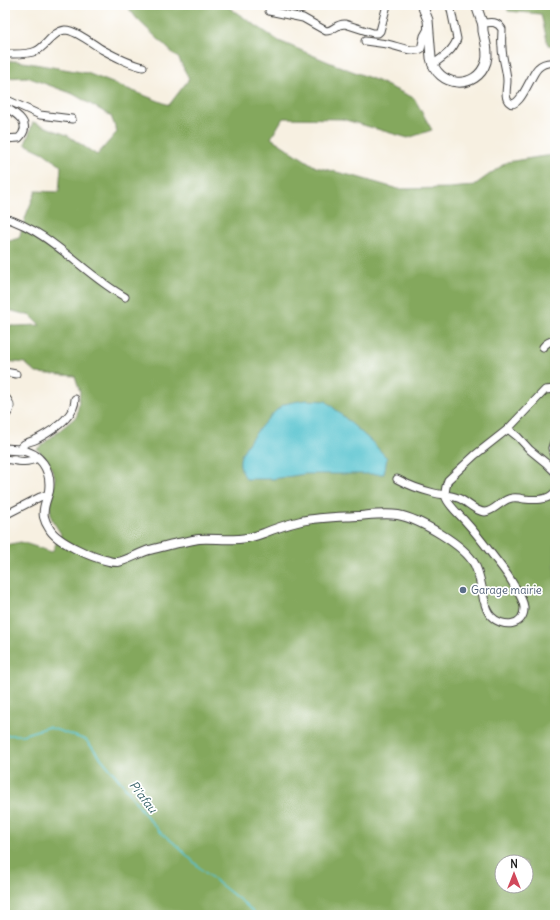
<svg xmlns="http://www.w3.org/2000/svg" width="560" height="920" font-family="Delius,sans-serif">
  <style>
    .forest { fill: #84a85d; stroke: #50623c; fill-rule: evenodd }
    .water { fill: #57c3cf; stroke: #3a7076 }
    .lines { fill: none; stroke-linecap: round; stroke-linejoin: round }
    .stream { stroke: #57c3cf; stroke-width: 1.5 }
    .minor-casing { stroke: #3d3c3a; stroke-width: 9 }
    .tertiary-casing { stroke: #3d3c3a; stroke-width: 10 }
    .secondary-casing { stroke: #3d3c3a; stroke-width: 11 }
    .minor { stroke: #fff; stroke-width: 7 }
    .tertiary { stroke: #fff; stroke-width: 8 }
    .secondary { stroke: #fff; stroke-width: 9 }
    .service-dot { fill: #5c6f8a; stroke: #fff; stroke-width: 1.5 }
    .labels { text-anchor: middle; stroke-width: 3.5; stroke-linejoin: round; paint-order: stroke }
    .service-label { font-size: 11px; fill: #4e5e75; stroke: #fff; text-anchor: start }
    .water-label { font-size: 12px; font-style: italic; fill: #345f64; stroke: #fff }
  </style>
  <rect width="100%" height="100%" fill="#fff"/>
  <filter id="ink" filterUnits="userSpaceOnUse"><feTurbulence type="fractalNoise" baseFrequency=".025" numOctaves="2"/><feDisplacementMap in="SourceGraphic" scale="8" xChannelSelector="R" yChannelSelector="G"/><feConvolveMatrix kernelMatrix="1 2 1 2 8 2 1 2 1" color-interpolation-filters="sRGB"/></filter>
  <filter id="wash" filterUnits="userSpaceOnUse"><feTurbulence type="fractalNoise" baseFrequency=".012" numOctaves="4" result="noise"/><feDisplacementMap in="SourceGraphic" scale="16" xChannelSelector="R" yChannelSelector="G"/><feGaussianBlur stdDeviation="0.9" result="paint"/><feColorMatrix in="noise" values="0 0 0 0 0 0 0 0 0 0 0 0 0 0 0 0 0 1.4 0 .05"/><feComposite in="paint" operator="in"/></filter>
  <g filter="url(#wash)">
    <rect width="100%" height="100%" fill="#f7f0e1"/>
    <!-- forest -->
    <g class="forest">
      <path d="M 126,5 L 225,5 L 279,41 L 331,63 L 373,79 L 414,98 L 432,130 L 408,138 L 342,119 L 283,118 L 271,138 L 316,167 L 357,177 L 398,189 L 449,188 L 473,186 L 507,162 L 538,157 L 555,155 L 555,915 L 5,915 L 5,545 L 21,542 L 52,552 L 61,534 L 52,520 L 50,508 L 55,477 L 48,461 L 37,449 L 77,416 L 80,392 L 75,376 L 36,373 L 25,363 L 5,361 L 5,325 L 15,326 L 40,325 L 31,316 L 5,309 L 5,242 L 19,238 L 27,213 L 36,191 L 59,192 L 61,166 L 44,153 L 25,144 L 29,134 L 33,122 L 67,135 L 97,155 L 117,132 L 111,116 L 73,94 L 27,77 L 5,78 L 5,61 L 17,61 L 87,73 L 169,105 L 189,79 L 179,59 L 137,19 ZM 502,862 L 526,862 L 526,886 L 502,886 Z"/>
      <path d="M 506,5 L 555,5 L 555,46 L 548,45 L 541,14 L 508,11 Z"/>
    </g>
    <!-- water -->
    <path class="water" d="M 306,400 L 326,401 L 372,442 L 387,458 L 384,474 L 305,474 L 273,479 L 246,479 C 242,471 239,468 240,459 C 242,447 274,409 285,404 C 291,402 300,401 306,400 Z"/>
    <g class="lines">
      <!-- stream -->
      <path class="stream" d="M 5,735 L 22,735 L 48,727 L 86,740 L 125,787 L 143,812 L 159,831 L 174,843 L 202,870 L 245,904 L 256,915"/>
    </g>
  </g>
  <g filter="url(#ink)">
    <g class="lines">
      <defs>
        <g id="minor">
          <path d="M 269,11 L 303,18 L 326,31 C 334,31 335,24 345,24 L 373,33 L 378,33 L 380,31 L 387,5"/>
          <path d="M 483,23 C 491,22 497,21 502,29 C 502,35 501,41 502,47 C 502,59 507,70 507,81 C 507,87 504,98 509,102 C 519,112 531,74 538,68 C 543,63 548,62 555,63"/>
          <path d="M 365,41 C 372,42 380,43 387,44 C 397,46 412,53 421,49 L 424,36 L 429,27"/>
          <path d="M 5,54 C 14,54 27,55 36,51 C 46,47 53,31 65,30 C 76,30 94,45 103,50 C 116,57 129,64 143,67"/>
          <path d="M 432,65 C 442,58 453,51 457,39 L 450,5"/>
          <path d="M 5,99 L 40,115 L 72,119"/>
          <path d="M 5,107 C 17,114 33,124 19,138 L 5,139"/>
          <path d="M 5,218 C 52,232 83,274 125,297"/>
          <path d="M 543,347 C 546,343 550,341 555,340"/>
          <path d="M 5,372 L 16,374"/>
          <path d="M 5,397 C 12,404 12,409 5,416"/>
          <path d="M 508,429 L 518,437 L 530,450 L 546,463 L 555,472"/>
          <path d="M 555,439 L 552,448 L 555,461"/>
          <path d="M 19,450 C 24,441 29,443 37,439 C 52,431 75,417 75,399"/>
          <path d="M 5,459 C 18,461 25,464 38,458"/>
          <path d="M 397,479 C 408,485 422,490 434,493 C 442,495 450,495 458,498 C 467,501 475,512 485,512 C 495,511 502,499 512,498 C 516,497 520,498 524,499 C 534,500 548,501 555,492"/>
          <path d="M 5,515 L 40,497 L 47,495"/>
          <path d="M 484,600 C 485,605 487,612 491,616 C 502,628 525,627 524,607 C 523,598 516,589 512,582 C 507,573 500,565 494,557 C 485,545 476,533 465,521 C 459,514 450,507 446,498 C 444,492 446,486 448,480 L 475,455 L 508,429 L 545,390 L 555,389"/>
        </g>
        <path id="tertiary" d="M 19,450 C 40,452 52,470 49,491 C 47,499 42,508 44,517 C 45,521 47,525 49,528 C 56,542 93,558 109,561 C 111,562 115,562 118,562 C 125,561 140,553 149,550 C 158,548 168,545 178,543 C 185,542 192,540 199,539 C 215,538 230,541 247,538 C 253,537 258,535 264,533 C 276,528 289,524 301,521 C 320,517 340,517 358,516 C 371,515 385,513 398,515 C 419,519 465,545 475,565 C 480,576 482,588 484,600"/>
        <g id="secondary">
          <path d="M 422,5 L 428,20 L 431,58 C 437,88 477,91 486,62 C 489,52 485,41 483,31 C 483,28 483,25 482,22 C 480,17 478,11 476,5"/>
          <path d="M 5,449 L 19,450"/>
        </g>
      </defs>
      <!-- minor casing -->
      <use href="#minor" class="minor-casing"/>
      <!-- tertiary casing -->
      <use href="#tertiary" class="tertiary-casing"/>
      <!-- secondary casing -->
      <use href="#secondary" class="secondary-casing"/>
      <!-- minor -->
      <use href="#minor" class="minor"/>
      <!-- tertiary -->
      <use href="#tertiary" class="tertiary"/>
      <!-- secondary -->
      <use href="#secondary" class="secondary"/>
    </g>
  </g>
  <!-- markers -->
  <circle class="service-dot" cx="463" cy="590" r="4"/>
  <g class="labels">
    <!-- service labels -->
    <g class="service-label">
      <text x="471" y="594">Garage mairie</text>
    </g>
    <!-- water labels -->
    <g class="water-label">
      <text transform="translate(143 797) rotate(52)" y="4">Pi'afau</text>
    </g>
  </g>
  <!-- margin -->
  <rect width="560" height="920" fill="none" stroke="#fff" stroke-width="20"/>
  <!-- north arrow -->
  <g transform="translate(514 874)"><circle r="19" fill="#ffffff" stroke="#a4a4a4"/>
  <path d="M0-3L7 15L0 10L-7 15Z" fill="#d1495b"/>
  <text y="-6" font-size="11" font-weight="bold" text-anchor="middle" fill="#1c1c1c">N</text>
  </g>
</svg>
